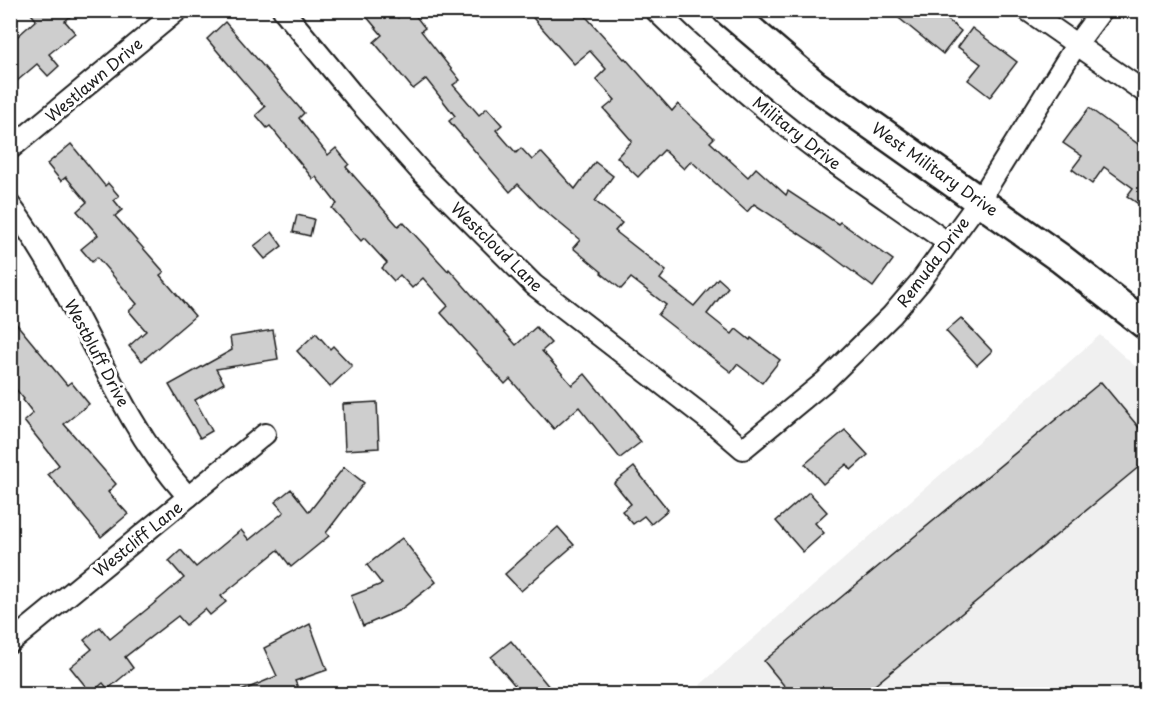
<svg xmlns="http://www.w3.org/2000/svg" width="1156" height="705" font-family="'Playpen Sans',sans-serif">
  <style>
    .built { fill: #f0f0f0 }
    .building { fill: #cecece; stroke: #1c1c1c; stroke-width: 1.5 }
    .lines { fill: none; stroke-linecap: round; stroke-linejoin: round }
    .minor-casing { stroke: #1c1c1c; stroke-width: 24 }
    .secondary-casing { stroke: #1c1c1c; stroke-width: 33 }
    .minor { stroke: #fff; stroke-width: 20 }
    .secondary { stroke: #fff; stroke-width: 28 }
    .labels { text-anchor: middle; stroke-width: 6; stroke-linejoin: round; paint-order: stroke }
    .street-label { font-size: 16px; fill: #1c1c1c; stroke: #fff }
  </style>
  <rect width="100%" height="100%" fill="#fff"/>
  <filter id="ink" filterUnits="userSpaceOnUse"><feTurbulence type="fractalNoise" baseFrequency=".0167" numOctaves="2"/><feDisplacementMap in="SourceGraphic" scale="12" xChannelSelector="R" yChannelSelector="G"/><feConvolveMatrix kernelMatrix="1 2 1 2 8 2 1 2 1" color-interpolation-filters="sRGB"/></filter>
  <g filter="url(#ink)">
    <!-- built -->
    <path class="built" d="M 1100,335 L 1145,375 L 1145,694 L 707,694 L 700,685 Z"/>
    <!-- building -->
    <g class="building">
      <path d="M 28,10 L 78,10 L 65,21 L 75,33 L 49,54 L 59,66 L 48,76 L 37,64 L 10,87 L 10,43 L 36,20 Z"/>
      <path d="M 361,10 L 391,10 L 398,18 L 406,10 L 411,10 L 425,28 L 421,31 L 460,80 L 453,85 L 479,115 L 487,108 L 502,125 L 496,130 L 516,153 L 521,148 L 532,160 L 541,152 L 575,189 L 595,162 L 613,176 L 595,201 L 622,223 L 615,231 L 666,271 L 660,279 L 694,306 L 718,278 L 728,287 L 707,314 L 732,334 L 736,329 L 750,340 L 751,338 L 780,360 L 762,383 L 737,364 L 731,372 L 713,358 L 658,315 L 666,305 L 631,278 L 621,289 L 601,273 L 602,272 L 573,248 L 580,240 L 539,206 L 518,184 L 510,192 L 449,121 L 455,116 L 426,79 L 413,89 L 374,42 L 382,35 Z"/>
      <path d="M 526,10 L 580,10 L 624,59 L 625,58 L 672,111 L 678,104 L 714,138 L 710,142 L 748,177 L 756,168 L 786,195 L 788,191 L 838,224 L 840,222 L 893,260 L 873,287 L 821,248 L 754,204 L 747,212 L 691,161 L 684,169 L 664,150 L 638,177 L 617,157 L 632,141 L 604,109 L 615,100 L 596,79 L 606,69 L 590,51 L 574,64 Z"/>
      <path d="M 889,10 L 936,10 L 961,31 L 943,54 Z"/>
      <path d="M 225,22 L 304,113 L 299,118 L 328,155 L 336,148 L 349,164 L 346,167 L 398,226 L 403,222 L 448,271 L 449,269 L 516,345 L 536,327 L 551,343 L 542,351 L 572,385 L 585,374 L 641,442 L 620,458 L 579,407 L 554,429 L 510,379 L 505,384 L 441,313 L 448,306 L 423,278 L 412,288 L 400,275 L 394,281 L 382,268 L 387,263 L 364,238 L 361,241 L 332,208 L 337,204 L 316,177 L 313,179 L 270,126 L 267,128 L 256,115 L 265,107 L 207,39 Z"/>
      <path d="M 972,28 L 1017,62 L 990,97 L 968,80 L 981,64 L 958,47 Z"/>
      <path d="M 1089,108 L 1146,150 L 1146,209 L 1127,196 L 1133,188 L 1104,167 L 1092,184 L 1072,169 L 1082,156 L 1063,143 Z"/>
      <path d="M 71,144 L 105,186 L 108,183 L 119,196 L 114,200 L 122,210 L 115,216 L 164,272 L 160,275 L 195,316 L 142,361 L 129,346 L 146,331 L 129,311 L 137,304 L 97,257 L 92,262 L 81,249 L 98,235 L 77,211 L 87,202 L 66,177 L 61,181 L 47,164 Z"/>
      <path d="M 297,215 L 314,219 L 310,236 L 293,232 Z"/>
      <path d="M 272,232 L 282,246 L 265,259 L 254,246 Z"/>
      <path d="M 10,316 L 67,385 L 71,382 L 89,404 L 64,424 L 116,484 L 108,492 L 128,514 L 101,537 L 48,474 L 59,465 L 24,421 L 33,413 L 23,400 L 24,399 L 10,382 Z"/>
      <path d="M 961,318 L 992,351 L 977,365 L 946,331 Z"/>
      <path d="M 273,330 L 278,359 L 216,369 L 224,383 L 195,400 L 212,431 L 200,438 L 169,385 L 232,350 L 230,337 Z"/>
      <path d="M 316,333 L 330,349 L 333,346 L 352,366 L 330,387 L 297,351 Z"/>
      <path d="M 1101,382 L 1146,436 L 1146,461 L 864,694 L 791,694 L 764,661 Z"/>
      <path d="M 377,402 L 379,448 L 345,450 L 343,404 Z"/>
      <path d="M 845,430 L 868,455 L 851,470 L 847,464 L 823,484 L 805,464 Z"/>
      <path d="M 344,467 L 364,483 L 326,533 L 329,536 L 291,567 L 278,550 L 221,596 L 226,602 L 210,615 L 205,609 L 186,625 L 178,616 L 125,657 L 133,668 L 108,689 L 103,683 L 91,693 L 70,667 L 92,649 L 84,640 L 100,627 L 110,639 L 151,606 L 184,578 L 169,561 L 181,550 L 196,567 L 241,530 L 249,540 L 284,512 L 275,502 L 291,489 L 309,512 Z"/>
      <path d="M 634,467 L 668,510 L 651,524 L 644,516 L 633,524 L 622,511 L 631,504 L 614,483 Z"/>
      <path d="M 809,492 L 827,512 L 815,523 L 824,533 L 803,552 L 776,521 Z"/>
      <path d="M 558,527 L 574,545 L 521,591 L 505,574 Z"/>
      <path d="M 402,538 L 436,582 L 400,610 L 363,626 L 351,596 L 382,584 L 367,565 Z"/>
      <path d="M 310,624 L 327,670 L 295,681 L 301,694 L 234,694 L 277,676 L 264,648 Z"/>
      <path d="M 511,641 L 555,694 L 522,694 L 491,657 Z"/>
    </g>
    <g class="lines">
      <defs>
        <g id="minor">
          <path d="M 283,10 L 359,102 L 422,173 L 534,285 L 715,425 L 743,449 L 824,382 L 892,315 L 920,282 L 979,201 L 1076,45 L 1102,10"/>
          <path d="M 655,10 C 712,65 772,118 836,164 C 873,191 911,216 948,243"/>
          <path d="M 1027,10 L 1146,93"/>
          <path d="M 10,149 L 178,10"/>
          <path d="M 10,205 C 60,271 91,348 132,419 C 148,447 167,473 188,497"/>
          <path d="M 10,643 L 265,434"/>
        </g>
        <path id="secondary" d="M 727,10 L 815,85 L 1060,258 L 1146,325"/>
      </defs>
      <!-- minor casing -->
      <use href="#minor" class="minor-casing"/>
      <!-- secondary casing -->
      <use href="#secondary" class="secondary-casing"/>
      <!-- minor -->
      <use href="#minor" class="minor"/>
      <!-- secondary -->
      <use href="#secondary" class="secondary"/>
    </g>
  </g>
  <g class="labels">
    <!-- street labels -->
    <g class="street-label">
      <text transform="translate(94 80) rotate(-40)" y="6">Westlawn Drive</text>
      <text transform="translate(797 133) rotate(38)" y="6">Military Drive</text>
      <text transform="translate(935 169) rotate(35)" y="6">West Military Drive</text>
      <text transform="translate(497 247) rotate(44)" y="6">Westcloud Lane</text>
      <text transform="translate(933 262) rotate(-53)" y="6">Remuda Drive</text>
      <text transform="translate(97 353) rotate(62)" y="6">Westbluff Drive</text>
      <text transform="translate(138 539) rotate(-39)" y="6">Westcliff Lane</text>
    </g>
  </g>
  <!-- margin -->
  <rect width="1156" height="705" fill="none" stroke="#fff" stroke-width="36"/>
  <rect x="18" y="18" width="1120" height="669" fill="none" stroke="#1c1c1c" stroke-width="2" filter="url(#ink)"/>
</svg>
